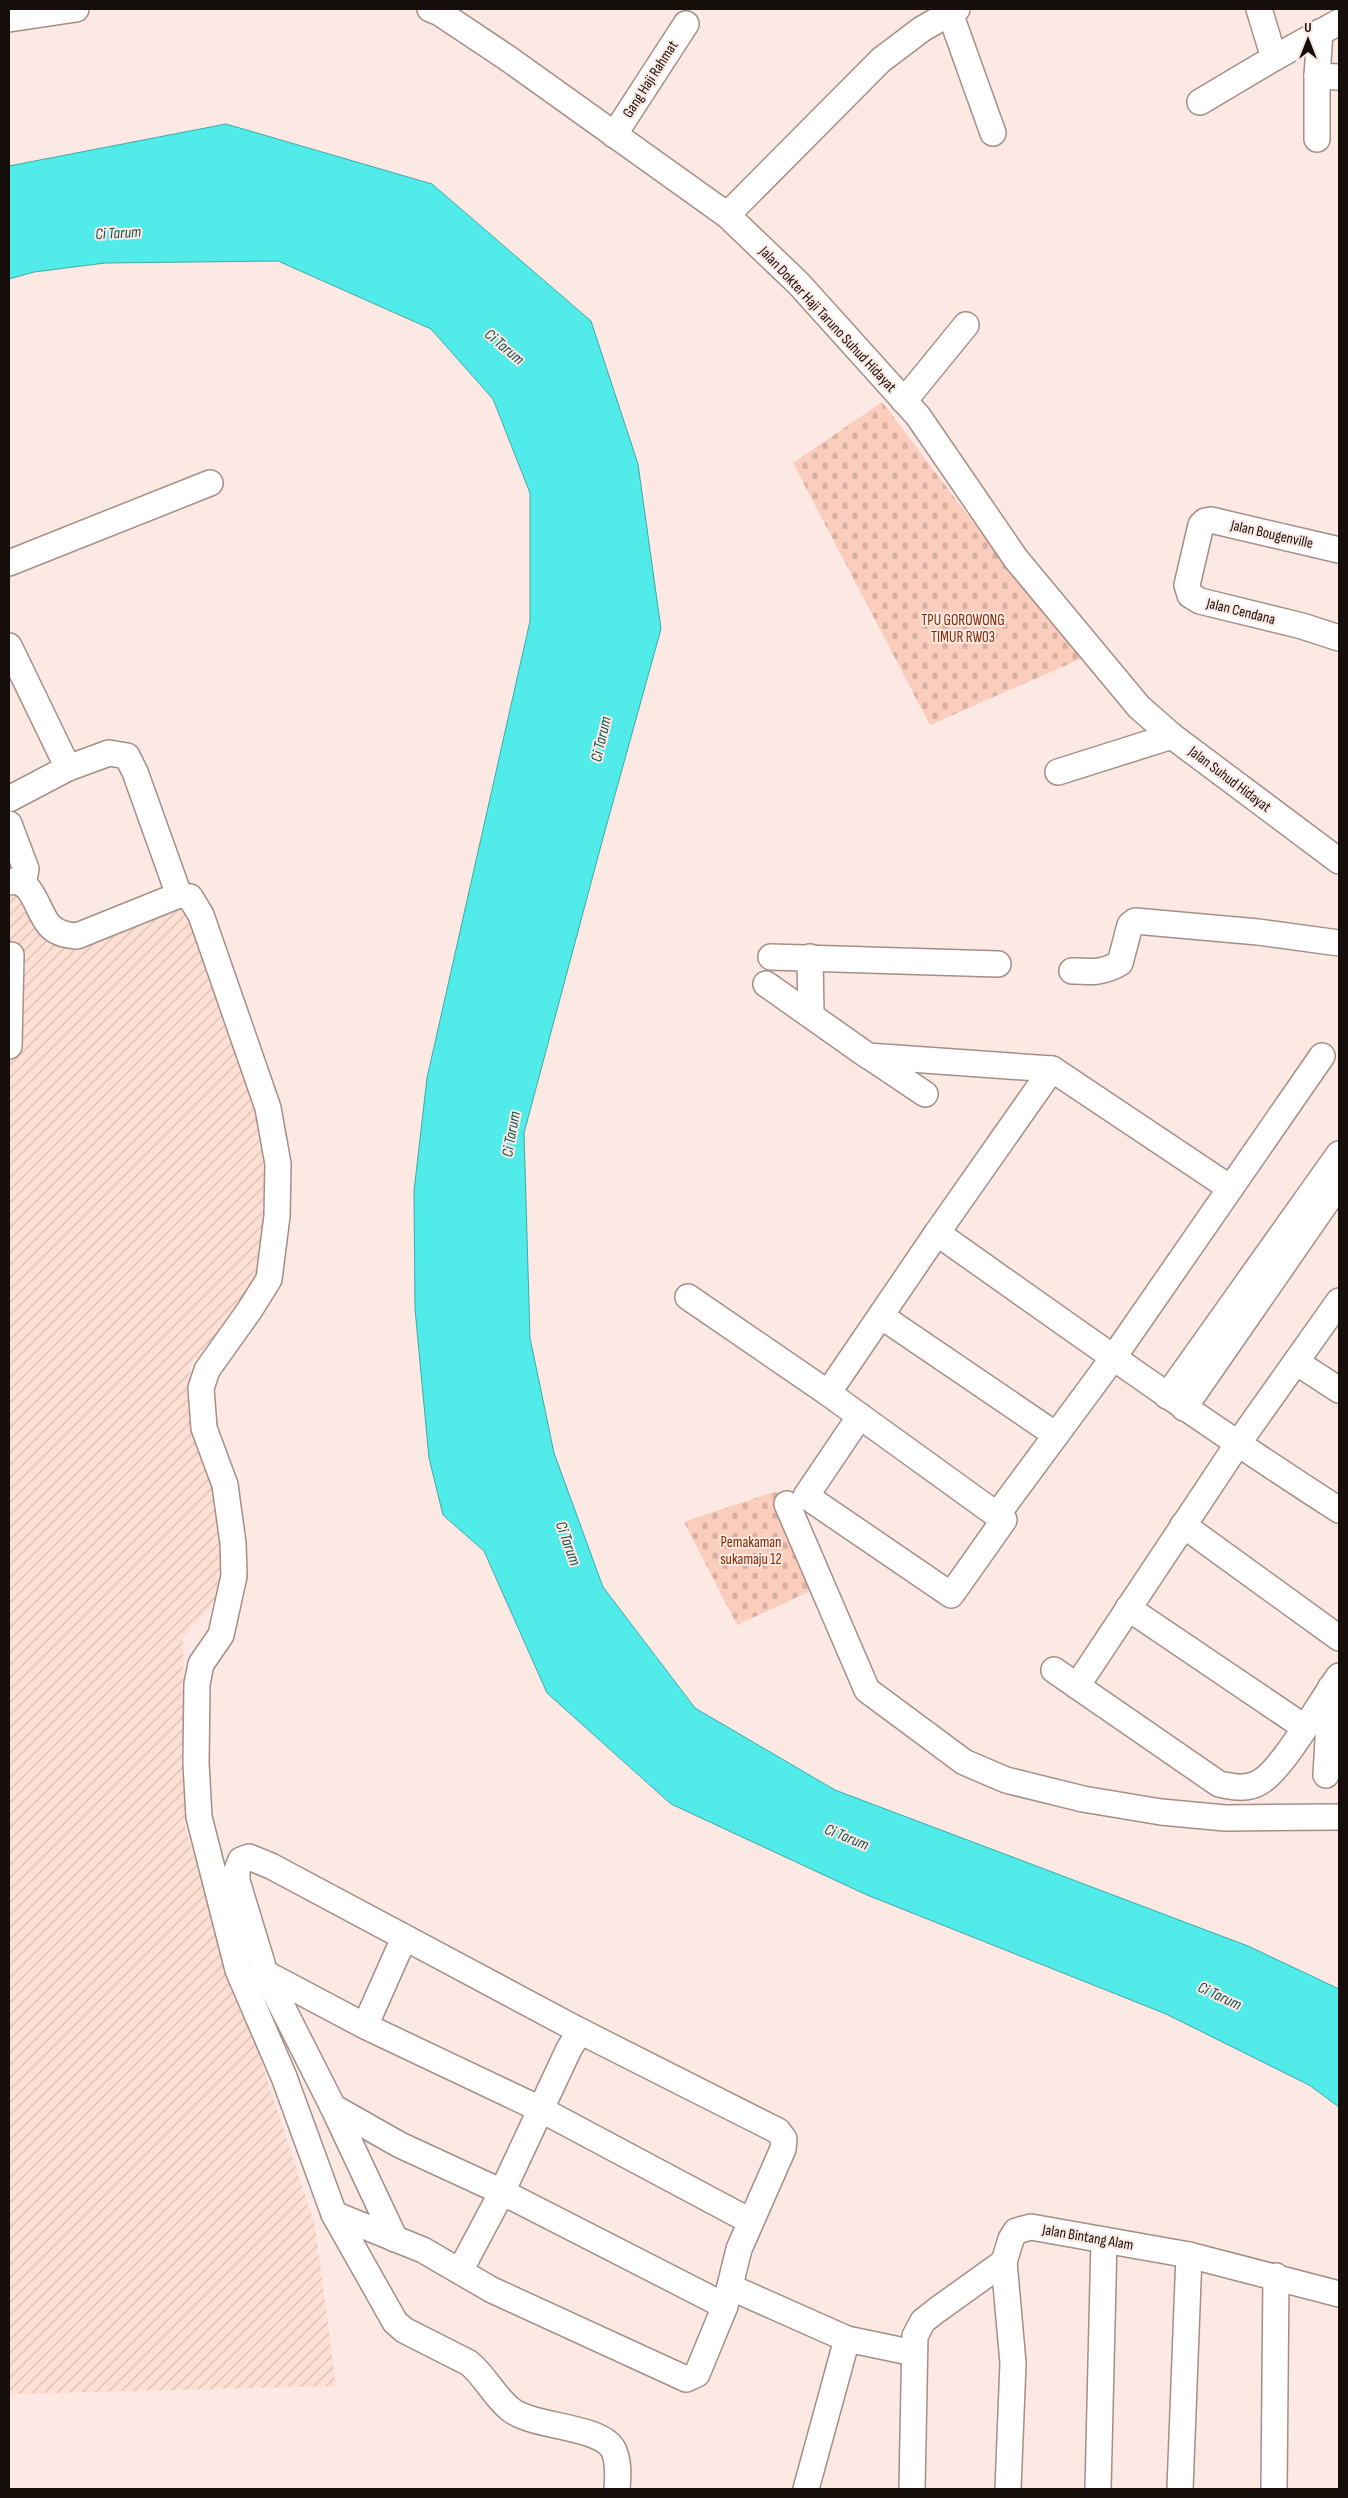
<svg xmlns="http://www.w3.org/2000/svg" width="1348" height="2498" font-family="'Sofia Sans Condensed',sans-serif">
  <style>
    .industrial { fill: url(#industrial-furrows) }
    .cemetery { fill: url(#cemetery-stones) }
    .water { fill: #51ece9; stroke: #3fa9a6 }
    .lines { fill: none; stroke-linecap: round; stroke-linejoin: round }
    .minor-casing { stroke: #a48f87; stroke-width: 28 }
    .minor { stroke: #fff; stroke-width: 25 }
    .labels { text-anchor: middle; stroke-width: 4; stroke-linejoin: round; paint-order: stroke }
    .street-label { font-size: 15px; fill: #160e0b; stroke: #fce9e3 }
    .park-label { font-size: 15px; fill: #7f2a00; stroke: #fce9e3 }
    .water-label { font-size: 16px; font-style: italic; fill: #105352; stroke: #fce9e3 }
  </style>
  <defs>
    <pattern id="industrial-furrows" width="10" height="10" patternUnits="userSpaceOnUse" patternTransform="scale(1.25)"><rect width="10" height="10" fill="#fedfd4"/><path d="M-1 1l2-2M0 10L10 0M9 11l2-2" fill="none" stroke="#d9beb5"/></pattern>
    <pattern id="cemetery-stones" width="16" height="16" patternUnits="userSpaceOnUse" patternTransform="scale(1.25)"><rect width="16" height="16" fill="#facdbd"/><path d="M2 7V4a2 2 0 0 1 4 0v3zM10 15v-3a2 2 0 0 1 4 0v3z" fill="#d6afa1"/></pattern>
  </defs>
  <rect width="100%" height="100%" fill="#fce9e3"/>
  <!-- industrial -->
  <path class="industrial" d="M 9,885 L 59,942 L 194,891 L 273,1099 L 268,1247 L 247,1296 L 189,1368 L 224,1512 L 222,1594 L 183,1638 L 185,1828 L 315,2226 L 336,2386 L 9,2394 Z"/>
  <!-- cemetery -->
  <g class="cemetery">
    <path d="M 882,402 L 998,555 L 1087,656 L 930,725 L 793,463 Z"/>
    <path d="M 777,1491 L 817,1588 L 737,1625 L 684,1522 Z"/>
  </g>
  <!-- water -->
  <path class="water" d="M 226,124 L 432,184 L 591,321 L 638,464 L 661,629 L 603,838 L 524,1133 L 530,1338 L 554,1453 L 603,1587 L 695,1708 L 835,1790 L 1248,1946 L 1339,1989 L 1339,2107 L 1309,2085 L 1166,2014 L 867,1895 L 671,1804 L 547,1693 L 484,1551 L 443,1515 L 429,1458 L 415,1309 L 414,1191 L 427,1078 L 530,621 L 530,493 L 493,399 L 431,329 L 278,261 L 105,263 L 34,272 L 9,279 L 9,166 Z"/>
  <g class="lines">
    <defs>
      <g id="minor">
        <path d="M 430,9 L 440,13 L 506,57 L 727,215 L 799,284 L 918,416 L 1016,559 L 1139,707 L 1172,736 L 1339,861"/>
        <path d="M 1259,9 L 1274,58"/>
        <path d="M 950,13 L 993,133"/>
        <path d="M 9,19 L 76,9"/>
        <path d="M 1320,32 L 1317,76 L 1339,77"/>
        <path d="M 1200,102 L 1274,58 L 1339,22"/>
        <path d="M 614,135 L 686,24"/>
        <path d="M 1317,139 L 1317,76"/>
        <path d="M 727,215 L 881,60 L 922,29 L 957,9"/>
        <path d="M 904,401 L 966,325"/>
        <path d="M 1339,550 L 1211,520 L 1205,521 L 1201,525 L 1187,585 L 1190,595 L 1200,601 L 1302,626 L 1339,638"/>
        <path d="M 9,563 L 210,483"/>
        <path d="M 9,646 L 68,768"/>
        <path d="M 1058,772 L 1172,736"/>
        <path d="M 9,799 L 68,768 L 109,753 L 127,756 L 135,772 L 179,895 L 190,897 L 201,915 L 268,1108 L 278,1164 L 277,1216 L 269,1279 L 249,1311 L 207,1370 L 201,1388 L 204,1428 L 225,1485 L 233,1543 L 234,1576 L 221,1635 L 201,1664 L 197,1684 L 196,1763 L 199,1817 L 238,1970 L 284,2077 L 334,2214 L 395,2322 L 404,2330 L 469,2363 C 485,2376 494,2396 510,2409 C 532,2428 603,2425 614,2451 C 619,2463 618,2477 617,2489"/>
        <path d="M 9,824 L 26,869 L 23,884"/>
        <path d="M 9,882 C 34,876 37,915 51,927 C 59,934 67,935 77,936 L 179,895"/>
        <path d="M 771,957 L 998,964"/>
        <path d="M 810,957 L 811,1013"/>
        <path d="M 1072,971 C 1091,972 1104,973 1120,963 L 1130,925 L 1135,921 L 1258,932 L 1339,943"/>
        <path d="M 766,984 L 868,1056 L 1052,1069"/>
        <path d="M 9,1046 L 11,955"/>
        <path d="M 1322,1056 L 1113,1358 L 997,1515 L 828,1393 L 937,1233 C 1070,1327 1202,1422 1339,1510"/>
        <path d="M 870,1057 L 925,1094"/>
        <path d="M 937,1233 L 1052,1069 L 1230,1188"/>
        <path d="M 688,1297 L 828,1393"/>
        <path d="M 1339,1301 L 1237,1445 L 1077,1686 L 1219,1784 C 1233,1787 1247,1790 1260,1782 C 1283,1769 1321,1701 1339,1676"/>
        <path d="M 881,1316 L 1056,1435"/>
        <path d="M 1296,1362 L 1339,1390"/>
        <path d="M 1167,1396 L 1339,1154"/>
        <path d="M 1184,1408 L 1339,1184"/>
        <path d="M 860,1416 L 806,1496 L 951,1595 L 1004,1520 L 997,1515"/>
        <path d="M 787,1504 L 867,1690 L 964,1762 L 1006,1780 L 1083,1799 L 1161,1812 L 1225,1818 L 1339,1817"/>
        <path d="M 1183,1525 L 1339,1638"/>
        <path d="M 1128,1608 L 1304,1727"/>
        <path d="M 1054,1670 L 1077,1686"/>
        <path d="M 1326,1775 L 1331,1687"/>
        <path d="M 265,1973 L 365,2026 L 540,2109 L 750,2221"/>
        <path d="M 365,2026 L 404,1938"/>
        <path d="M 580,2031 L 271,1866 L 249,1857 L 241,1860 L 237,1870 L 237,1881 L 265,1973 L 333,2107 L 400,2145 L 502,2192 L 725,2306"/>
        <path d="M 333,2107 L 395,2239"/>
        <path d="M 334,2214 L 423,2250 L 492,2290 L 686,2379 L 697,2374 L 725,2306 L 739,2249 L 783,2149 L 784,2139 L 778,2131 L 580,2031 L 569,2049 L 502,2192 L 460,2271"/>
        <path d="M 1004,2262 L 1013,2363 L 1008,2489"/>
        <path d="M 730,2287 L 847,2339 L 914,2353"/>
        <path d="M 806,2489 L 847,2339"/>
        <path d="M 912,2489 L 915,2336 L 923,2321 L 937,2310 L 1004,2262 L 1011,2239 L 1016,2231 L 1031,2227 L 1189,2255 L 1339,2294"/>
        <path d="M 1098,2489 L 1104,2240"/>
        <path d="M 1180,2489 L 1189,2255"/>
        <path d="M 1274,2489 L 1276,2276"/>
      </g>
    </defs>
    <!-- minor casing -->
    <use href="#minor" class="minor-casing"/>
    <!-- minor -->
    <use href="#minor" class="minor"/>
  </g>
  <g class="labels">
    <!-- street labels -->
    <g class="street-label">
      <text transform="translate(650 79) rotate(-57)" y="5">Gang Haji Rahmat</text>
      <text transform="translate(828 319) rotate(47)" y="5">Jalan Dokter Haji Taruno Suhud Hidayat</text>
      <text transform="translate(1272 534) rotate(13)" y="5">Jalan Bougenville</text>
      <text transform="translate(1241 611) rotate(14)" y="5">Jalan Cendana</text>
      <text transform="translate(1230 779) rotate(37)" y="5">Jalan Suhud Hidayat</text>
      <text transform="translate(1088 2237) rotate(10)" y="5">Jalan Bintang Alam</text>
    </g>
    <!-- park labels -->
    <g class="park-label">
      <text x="963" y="625">TPU GOROWONG<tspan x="963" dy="17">TIMUR RW03</tspan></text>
      <text x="751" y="1547">Pemakaman<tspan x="751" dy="17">sukamaju 12</tspan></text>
    </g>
    <!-- water labels -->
    <g class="water-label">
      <text transform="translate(118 232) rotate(-3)" y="6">Ci Tarum</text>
      <text transform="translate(505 346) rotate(40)" y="6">Ci Tarum</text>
      <text transform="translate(600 739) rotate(-77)" y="6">Ci Tarum</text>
      <text transform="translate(510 1134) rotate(-80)" y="6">Ci Tarum</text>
      <text transform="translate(569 1543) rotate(70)" y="6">Ci Tarum</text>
      <text transform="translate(847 1836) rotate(22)" y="6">Ci Tarum</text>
      <text transform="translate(1220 1995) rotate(25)" y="6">Ci Tarum</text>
    </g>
  </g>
  <!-- border -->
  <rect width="1348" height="2498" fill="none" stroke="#160e0b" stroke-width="20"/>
  <!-- north arrow -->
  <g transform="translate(1308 40)" stroke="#fce9e3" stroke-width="4" paint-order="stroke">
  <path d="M0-4L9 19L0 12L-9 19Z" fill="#160e0b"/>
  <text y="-8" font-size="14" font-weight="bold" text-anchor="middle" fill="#160e0b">U</text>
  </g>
</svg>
